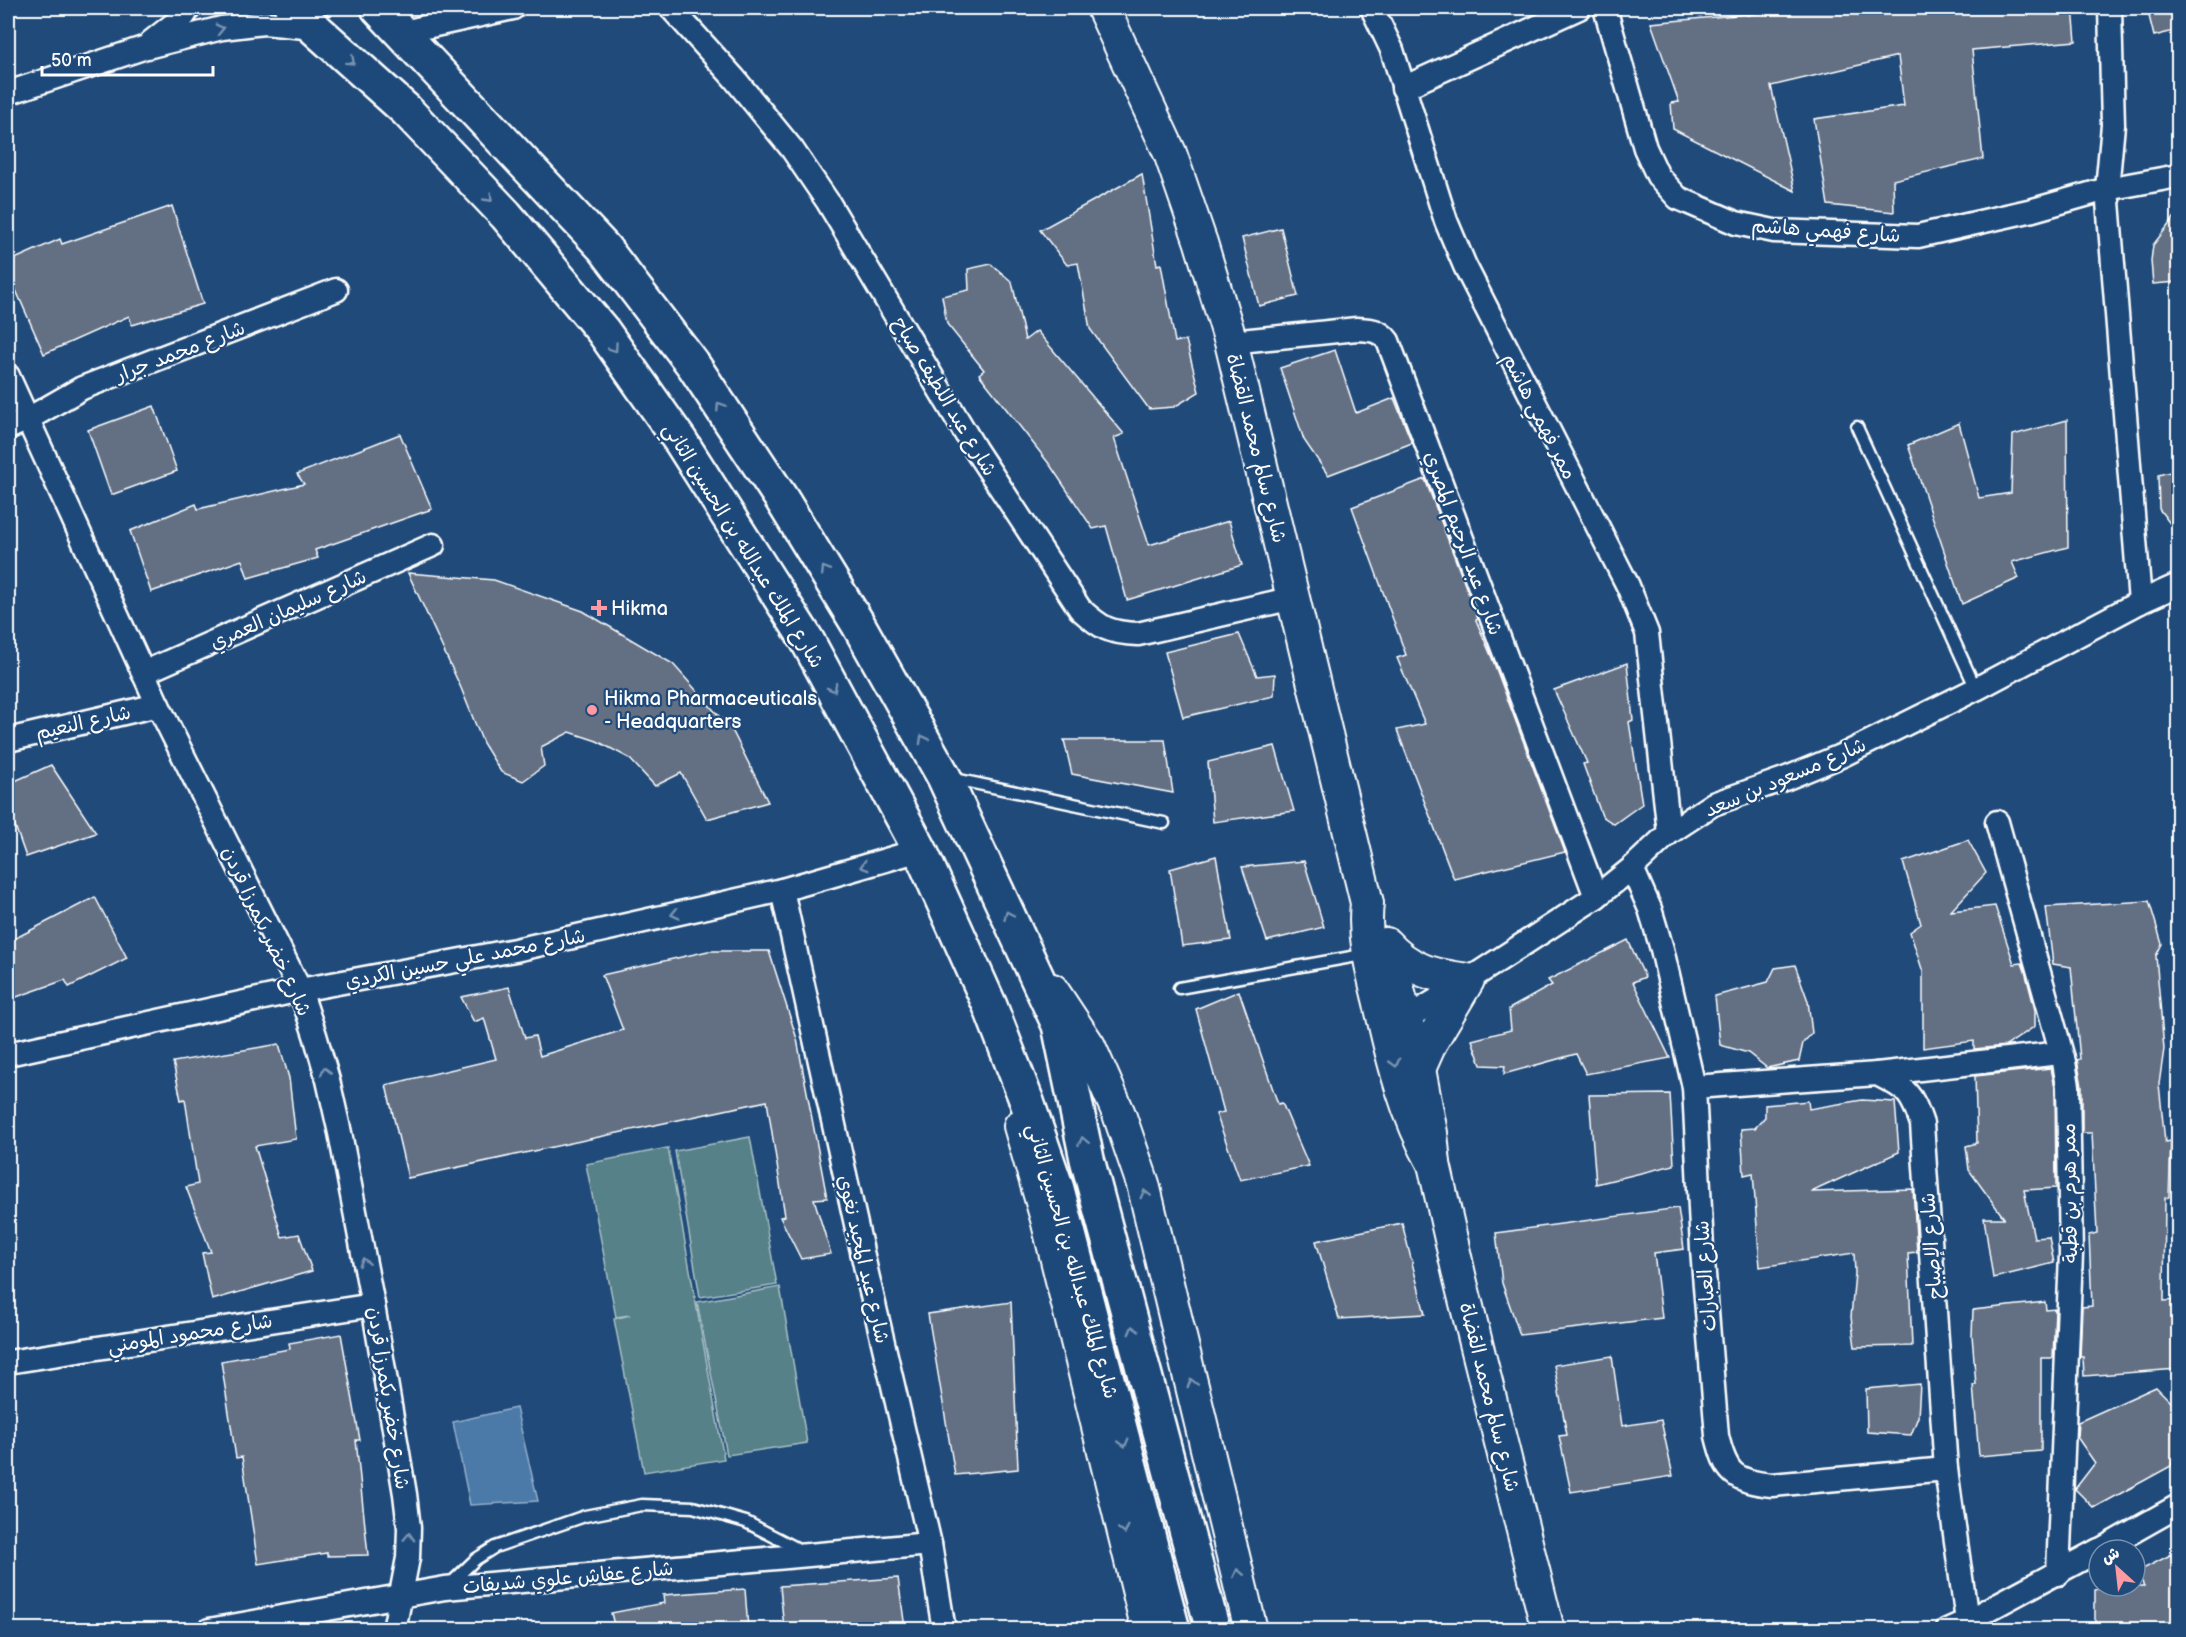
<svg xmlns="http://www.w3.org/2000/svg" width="2186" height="1637" font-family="'Balsamiq Sans','Playpen Sans Arabic',sans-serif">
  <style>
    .green { fill: #568188; stroke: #aac0c4; stroke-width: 1.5 }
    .water { fill: #4c7aa8; stroke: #94afcb; stroke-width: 1.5 }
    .building { fill: #646f84; stroke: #fff; stroke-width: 1.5 }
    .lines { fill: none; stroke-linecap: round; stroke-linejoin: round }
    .lane-casing { stroke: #fff; stroke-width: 15 }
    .street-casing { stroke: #fff; stroke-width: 27 }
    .secondary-casing { stroke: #fff; stroke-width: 36 }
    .highway-casing { stroke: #fff; stroke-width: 38 }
    .lane { stroke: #1f4a7a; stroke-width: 10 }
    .street { stroke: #1f4a7a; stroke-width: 22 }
    .secondary { stroke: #1f4a7a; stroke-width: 32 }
    .highway { stroke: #1f4a7a; stroke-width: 33 }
    .oneway { stroke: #7992af }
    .poi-dot { fill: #ff9aa2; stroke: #1f4a7a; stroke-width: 2 }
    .labels { text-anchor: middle; stroke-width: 4.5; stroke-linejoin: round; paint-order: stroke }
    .street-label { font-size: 20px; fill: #fff; stroke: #1f4a7a }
    .poi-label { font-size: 20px; fill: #fff; stroke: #1f4a7a; text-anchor: start }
  </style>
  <rect width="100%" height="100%" fill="#1f4a7a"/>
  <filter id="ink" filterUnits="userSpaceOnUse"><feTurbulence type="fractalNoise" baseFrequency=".0167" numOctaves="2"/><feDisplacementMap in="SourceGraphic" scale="12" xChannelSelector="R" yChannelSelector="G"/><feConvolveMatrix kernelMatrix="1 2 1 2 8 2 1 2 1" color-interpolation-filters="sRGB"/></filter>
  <g filter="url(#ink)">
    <!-- green -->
    <g class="green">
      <path d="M 750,1137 L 777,1285 L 700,1297 L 675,1151 Z"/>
      <path d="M 668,1148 L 724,1459 L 644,1472 L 614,1319 L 630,1315 L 616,1317 L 586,1164 Z"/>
      <path d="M 780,1287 L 807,1443 L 727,1455 L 697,1302 Z"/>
    </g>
    <!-- water -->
    <path class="water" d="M 516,1408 L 538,1501 L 470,1505 L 453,1422 Z"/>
    <!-- building -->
    <g class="building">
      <path d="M 1787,8 L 2073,8 L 2076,41 L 1972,50 L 1983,159 L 1893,180 L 1894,212 L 1828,205 L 1814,119 L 1904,106 L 1898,56 L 1771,86 L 1795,191 L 1673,129 L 1671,103 L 1679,102 L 1651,23 L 1747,14 L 1747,15 Z"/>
      <path d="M 2147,8 L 2178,8 L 2178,30 L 2154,36 Z"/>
      <path d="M 1142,174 L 1157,265 L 1161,264 L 1175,342 L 1186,340 L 1199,392 L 1174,407 L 1149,409 L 1090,329 L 1078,263 L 1067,265 L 1040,230 Z"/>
      <path d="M 172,206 L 203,304 L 132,325 L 129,316 L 44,354 L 8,272 L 8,262 L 60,239 L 62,244 Z"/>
      <path d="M 2178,213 L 2178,282 L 2153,284 L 2151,261 L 2153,245 Z"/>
      <path d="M 1281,228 L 1298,296 L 1259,306 L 1242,238 Z"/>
      <path d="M 991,264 L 1012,282 L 1025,340 L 1037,331 L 1124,434 L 1114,438 L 1149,545 L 1229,521 L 1242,565 L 1127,600 L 1106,526 L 1093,529 L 1050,465 L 979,374 L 984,370 L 947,324 L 942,296 L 969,290 L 968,269 Z"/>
      <path d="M 1335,350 L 1356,413 L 1394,398 L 1412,443 L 1328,475 L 1304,440 L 1280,368 Z"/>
      <path d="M 154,406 L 177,471 L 111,495 L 88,430 Z"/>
      <path d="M 2067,420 L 2068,547 L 2012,562 L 2019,578 L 1962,604 L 1908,445 L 1959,423 L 1979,498 L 2011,493 L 2013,435 Z"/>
      <path d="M 400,434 L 432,509 L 315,550 L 318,558 L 248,578 L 242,560 L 151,592 L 130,531 L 196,504 L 198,509 L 304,484 L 297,474 Z"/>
      <path d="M 2178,470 L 2178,534 L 2159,509 L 2158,475 Z"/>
      <path d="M 1425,479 L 1478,619 L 1476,620 L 1492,658 L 1565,852 L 1454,879 L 1397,730 L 1425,724 L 1397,658 L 1406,655 L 1352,507 Z"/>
      <path d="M 408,573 L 494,580 L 583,611 L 673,664 L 733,732 L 768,802 L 707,819 L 681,773 L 655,786 L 629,758 L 597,741 L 570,732 L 541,747 L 544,766 L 523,781 L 501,772 L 483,743 L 461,688 Z"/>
      <path d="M 1239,634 L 1257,676 L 1275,674 L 1274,696 L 1183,717 L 1165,652 Z"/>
      <path d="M 1627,663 L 1633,720 L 1629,722 L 1642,804 L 1614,824 L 1602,816 L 1583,764 L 1587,763 L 1554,690 Z"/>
      <path d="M 1064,740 L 1165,740 L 1173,793 L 1072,774 Z"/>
      <path d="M 1275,746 L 1294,811 L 1213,822 L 1208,762 Z"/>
      <path d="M 51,765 L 96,833 L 26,857 L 8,806 L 8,784 Z"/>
      <path d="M 1968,840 L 1986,873 L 1951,911 L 1995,906 L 2014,964 L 2022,963 L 2025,971 L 2035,1010 L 2035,1026 L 2006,1046 L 1974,1049 L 1974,1041 L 1923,1048 L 1923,972 L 1910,932 L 1921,924 L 1903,862 Z"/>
      <path d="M 1216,856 L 1231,940 L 1182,946 L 1170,869 Z"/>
      <path d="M 1304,861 L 1324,927 L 1267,941 L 1242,867 Z"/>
      <path d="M 95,897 L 127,958 L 69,987 L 65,980 L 8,1000 L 8,942 Z"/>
      <path d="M 2149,901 L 2162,944 L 2156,956 L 2164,1049 L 2159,1084 L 2165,1142 L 2171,1141 L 2169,1197 L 2165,1198 L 2164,1301 L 2176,1300 L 2178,1369 L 2084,1376 L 2083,1357 L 2080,1357 L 2082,1307 L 2092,1306 L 2089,1235 L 2097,1233 L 2092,1133 L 2082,1133 L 2082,1086 L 2077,1060 L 2080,1059 L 2071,967 L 2053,964 L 2046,907 Z"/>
      <path d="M 1628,940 L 1645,977 L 1633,982 L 1670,1058 L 1586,1074 L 1576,1054 L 1504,1074 L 1505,1066 L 1481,1065 L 1472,1040 L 1511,1030 L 1509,1009 L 1552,985 L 1548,980 Z"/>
      <path d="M 708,951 L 769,951 L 797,1039 L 827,1198 L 814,1199 L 831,1254 L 801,1259 L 780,1217 L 785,1216 L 767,1101 L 408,1178 L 386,1085 L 496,1059 L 484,1018 L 474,1022 L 461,997 L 509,987 L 525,1038 L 535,1036 L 540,1056 L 623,1030 L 602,975 Z"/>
      <path d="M 1795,965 L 1808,1001 L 1812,1033 L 1803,1043 L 1799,1061 L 1767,1068 L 1748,1053 L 1720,1045 L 1715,996 L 1768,982 L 1775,968 Z"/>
      <path d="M 1239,991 L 1278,1104 L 1282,1103 L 1309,1166 L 1240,1180 L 1216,1114 L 1224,1112 L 1196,1009 Z"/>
      <path d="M 279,1044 L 289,1078 L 296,1139 L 255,1146 L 282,1237 L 299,1234 L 312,1271 L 212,1300 L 202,1253 L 211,1252 L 186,1187 L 198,1184 L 185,1099 L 181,1100 L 173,1062 Z"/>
      <path d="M 2051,1068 L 2055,1087 L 2056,1188 L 2024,1190 L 2034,1238 L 2049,1237 L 2054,1263 L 1993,1278 L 1984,1218 L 2004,1218 L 1969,1170 L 1966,1146 L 1977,1143 L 1975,1076 Z"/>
      <path d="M 1670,1094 L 1674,1165 L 1596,1184 L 1589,1095 Z"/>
      <path d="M 1862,1100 L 1895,1102 L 1899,1152 L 1811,1192 L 1913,1189 L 1917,1252 L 1908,1253 L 1912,1346 L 1855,1347 L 1851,1317 L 1855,1273 L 1854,1253 L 1760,1267 L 1753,1173 L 1744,1175 L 1741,1129 L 1755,1128 L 1765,1117 L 1765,1105 L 1808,1101 L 1809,1109 Z"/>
      <path d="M 1678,1208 L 1684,1249 L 1654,1253 L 1662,1318 L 1520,1335 L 1502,1283 L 1496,1233 Z"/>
      <path d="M 1402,1223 L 1425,1314 L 1339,1319 L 1316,1241 Z"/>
      <path d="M 1011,1302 L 1018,1469 L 955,1475 L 928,1314 Z"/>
      <path d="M 2045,1302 L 2046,1310 L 2055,1309 L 2053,1358 L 2041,1358 L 2041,1451 L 1979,1456 L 1973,1385 L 1976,1385 L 1972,1335 L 1973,1310 Z"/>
      <path d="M 341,1334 L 360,1440 L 356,1440 L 368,1555 L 327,1556 L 327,1553 L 258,1564 L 242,1457 L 236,1458 L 221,1361 L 290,1349 L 289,1343 Z"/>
      <path d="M 1612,1356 L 1622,1426 L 1661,1420 L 1673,1476 L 1571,1492 L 1559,1436 L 1567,1435 L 1554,1365 Z"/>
      <path d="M 1920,1384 L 1918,1417 L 1911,1435 L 1867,1432 L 1866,1389 Z"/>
      <path d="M 2156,1387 L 2178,1409 L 2178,1445 L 2171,1466 L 2094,1508 L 2075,1489 L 2095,1463 L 2077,1437 L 2078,1422 Z"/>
      <path d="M 2178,1551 L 2178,1629 L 2095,1629 L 2095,1590 L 2107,1586 L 2144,1586 L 2137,1572 Z"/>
      <path d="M 898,1578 L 905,1628 L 881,1629 L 784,1629 L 780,1586 Z"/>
      <path d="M 745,1589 L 748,1629 L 615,1629 L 611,1613 L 664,1603 L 663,1595 Z"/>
    </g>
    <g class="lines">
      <defs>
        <g id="lane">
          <path d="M 1857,427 L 1976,689"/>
          <path d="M 950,778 L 1164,823"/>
          <path d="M 1179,988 L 1368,954"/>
          <path d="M 450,1584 L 476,1559 L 495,1547 L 585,1516 L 642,1505 L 693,1507 L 746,1522 L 802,1551"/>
        </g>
        <g id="street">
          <path d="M 671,8 L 734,78 L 792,149 L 828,202 L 975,449 L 1080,609 C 1101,628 1109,633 1138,634 L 1293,598"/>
          <path d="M 1372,8 L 1392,50 L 1446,221 L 1465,266 L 1628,586 L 1647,633 L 1669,833"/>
          <path d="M 1605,8 L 1645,148 L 1658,176 L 1678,198 L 1736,223 L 1774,231 L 1918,236 L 2033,210 L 2107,189 L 2178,176"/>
          <path d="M 2110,8 L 2113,125 L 2107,189 L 2140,602"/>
          <path d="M 403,32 L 513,8"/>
          <path d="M 151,42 L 184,16 L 189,8"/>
          <path d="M 1403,88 L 1579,8"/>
          <path d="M 8,93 L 143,48 L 222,28 L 264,23 L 315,28"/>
          <path d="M 1231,342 L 1357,329 C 1370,330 1379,329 1388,341 L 1596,897"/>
          <path d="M 8,376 L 158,705 L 300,990 L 315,1035 L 328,1080 L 340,1133 L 373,1305 L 405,1494 L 409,1528 L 408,1558 L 394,1630"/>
          <path d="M 8,428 L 28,419 L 82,388 L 336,290"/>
          <path d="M 143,673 L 433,545"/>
          <path d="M 8,740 L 158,705"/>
          <path d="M 1997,822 L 2064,1062 L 2068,1086 L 2071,1254 L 2058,1574"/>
          <path d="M 1632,868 L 1650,909 L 1662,949 L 1694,1087 L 1702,1249 L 1717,1436 C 1726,1473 1733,1481 1772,1485 L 1946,1469"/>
          <path d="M 782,890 L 867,1274 L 930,1544 L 944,1630"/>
          <path d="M 1393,1023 L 1407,1018 L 1442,997 L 1596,897 L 1632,868 L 1669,833 L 1713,804 L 1787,778 L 1843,755 L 1976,689 L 2140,602 L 2178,585"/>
          <path d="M 8,1054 L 300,990 L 515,950 L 782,890 L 920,850"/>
          <path d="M 1877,1074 L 2060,1053"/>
          <path d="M 1694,1087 L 1877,1074 C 1907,1089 1911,1092 1922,1124 L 1946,1469 L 1967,1621"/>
          <path d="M 8,1362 L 373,1305"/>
          <path d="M 2100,1550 L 2178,1506"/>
          <path d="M 209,1630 L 445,1588 L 930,1544"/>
          <path d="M 1947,1630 L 1967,1621 L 2099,1550"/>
        </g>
        <g id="secondary">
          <path d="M 1103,8 L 1170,153 L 1201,243 L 1231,342 L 1367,903 C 1363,937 1372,970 1380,1003 C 1392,1058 1406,1115 1434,1164"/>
          <path d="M 1386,944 C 1410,971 1433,975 1468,980 L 1431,1042 L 1419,1069"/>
          <path d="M 1390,959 L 1419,1069 L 1431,1133 L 1434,1164 L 1460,1279 L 1548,1630"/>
          <path d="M 1052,990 L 1089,1046 L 1119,1114 L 1143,1184 L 1251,1630"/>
          <path d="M 1020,1126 L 1047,1219 L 1148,1630"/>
        </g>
        <g id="highway">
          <path d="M 292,8 L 406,110 L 506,215 L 603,331 L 681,442 L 807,640 L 920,850 L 990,1006 L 1027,1102 L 1057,1189 L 1173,1630"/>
          <path d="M 378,8 L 604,248 L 694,366 L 781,498 L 858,624 L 944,777 L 1059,1025 L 1087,1159 L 1213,1630"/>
        </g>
      </defs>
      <!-- lane casing -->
      <use href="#lane" class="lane-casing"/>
      <!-- street casing -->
      <use href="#street" class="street-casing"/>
      <!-- secondary casing -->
      <use href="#secondary" class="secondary-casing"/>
      <!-- highway casing -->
      <use href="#highway" class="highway-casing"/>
      <!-- lane -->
      <use href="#lane" class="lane"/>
      <!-- street -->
      <use href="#street" class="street"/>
      <!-- secondary -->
      <use href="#secondary" class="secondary"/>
      <!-- highway -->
      <use href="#highway" class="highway"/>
    </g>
    <!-- one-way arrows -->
    <defs><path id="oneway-chevron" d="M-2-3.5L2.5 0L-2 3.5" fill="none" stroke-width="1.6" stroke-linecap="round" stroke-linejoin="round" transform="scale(1.5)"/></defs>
    <g class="oneway">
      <use href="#oneway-chevron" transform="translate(220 29) rotate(-13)"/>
      <use href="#oneway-chevron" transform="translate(351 61) rotate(42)"/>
      <use href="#oneway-chevron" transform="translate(489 198) rotate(46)"/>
      <use href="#oneway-chevron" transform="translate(614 348) rotate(55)"/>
      <use href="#oneway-chevron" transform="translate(720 406) rotate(-123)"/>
      <use href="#oneway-chevron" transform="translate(825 570) rotate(-122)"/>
      <use href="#oneway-chevron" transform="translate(833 688) rotate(62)"/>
      <use href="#oneway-chevron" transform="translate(923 739) rotate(-119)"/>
      <use href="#oneway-chevron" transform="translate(864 866) rotate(164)"/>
      <use href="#oneway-chevron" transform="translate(675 914) rotate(167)"/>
      <use href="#oneway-chevron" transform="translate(1008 915) rotate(-115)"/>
      <use href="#oneway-chevron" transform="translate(1395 1063) rotate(74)"/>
      <use href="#oneway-chevron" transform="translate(325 1071) rotate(-106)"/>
      <use href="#oneway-chevron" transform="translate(1083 1141) rotate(-102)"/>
      <use href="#oneway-chevron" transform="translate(1145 1194) rotate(-104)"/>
      <use href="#oneway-chevron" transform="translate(364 1262) rotate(-102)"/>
      <use href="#oneway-chevron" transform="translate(1133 1330) rotate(-105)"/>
      <use href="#oneway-chevron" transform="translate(1192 1383) rotate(-104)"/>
      <use href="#oneway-chevron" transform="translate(1124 1443) rotate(75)"/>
      <use href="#oneway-chevron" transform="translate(1124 1530) rotate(76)"/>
      <use href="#oneway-chevron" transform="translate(409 1537) rotate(-88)"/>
      <use href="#oneway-chevron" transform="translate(1238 1573) rotate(-103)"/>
    </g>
  </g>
  <!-- markers -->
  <g class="poi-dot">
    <path d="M596 599h6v6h6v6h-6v6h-6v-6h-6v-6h6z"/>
    <circle cx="592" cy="710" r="6"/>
  </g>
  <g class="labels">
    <!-- street labels -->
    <g class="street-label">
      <text transform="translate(1826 230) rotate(4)" y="7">شارع فهمي هاشم</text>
      <text transform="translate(180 351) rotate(-21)" y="7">شارع محمد جرار</text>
      <text transform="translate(945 396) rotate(59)" y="7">شارع عبد اللطيف صباح</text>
      <text transform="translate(1540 416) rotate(63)" y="7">ممر فهمي هاشم</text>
      <text transform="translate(1257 448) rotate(76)" y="7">شارع سالم محمد القضاة</text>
      <text transform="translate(1464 543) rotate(70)" y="7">شارع عبد الرحيم المصري</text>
      <text transform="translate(744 545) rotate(58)" y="7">شارع الملك عبدالله بن الحسين الثاني</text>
      <text transform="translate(288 609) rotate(-24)" y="7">شارع سليمان العمري</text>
      <text transform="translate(83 722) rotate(-13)" y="7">شارع النعيم</text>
      <text transform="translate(1785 777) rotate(-23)" y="7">شارع مسعود بن سعد</text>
      <text transform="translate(267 931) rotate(65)" y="7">شارع خضر بكمرزا قردن</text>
      <text transform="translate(465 958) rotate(-11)" y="7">شارع محمد علي حسين الكردي</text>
      <text transform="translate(2069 1193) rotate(-91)" y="7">ممر هرم بن قطبة</text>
      <text transform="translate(1931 1246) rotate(-94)" y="7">شارع الإصباح</text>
      <text transform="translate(864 1259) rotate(77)" y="7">شارع عبد المجيد نغوي</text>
      <text transform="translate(1073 1261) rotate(74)" y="7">شارع الملك عبدالله بن الحسين الثاني</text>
      <text transform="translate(1705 1276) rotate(-94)" y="7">شارع العبارات</text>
      <text transform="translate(190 1333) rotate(-9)" y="7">شارع محمود المومني</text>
      <text transform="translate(1490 1397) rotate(76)" y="7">شارع سالم محمد القضاة</text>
      <text transform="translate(389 1398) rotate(81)" y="7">شارع خضر بكمرزا قردن</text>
      <text transform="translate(568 1577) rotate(-5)" y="7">شارع عفاش علوي شديفات</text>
    </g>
    <!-- poi labels -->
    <g class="poi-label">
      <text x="611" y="615">Hikma</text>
      <text x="604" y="705">Hikma Pharmaceuticals<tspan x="604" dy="23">- Headquarters</tspan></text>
    </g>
  </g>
  <!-- margin -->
  <rect width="2186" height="1637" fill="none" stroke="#1f4a7a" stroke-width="30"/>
  <rect x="15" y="15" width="2156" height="1607" fill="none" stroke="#fff" stroke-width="2" filter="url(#ink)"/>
  <!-- north arrow -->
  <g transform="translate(2117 1568) rotate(333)"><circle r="28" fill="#1f4a7a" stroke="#7992af" stroke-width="1.5"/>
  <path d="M0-4.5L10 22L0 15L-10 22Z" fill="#ff9aa2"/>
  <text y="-9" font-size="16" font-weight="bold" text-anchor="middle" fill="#ffffff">ش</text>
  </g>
  <!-- scale -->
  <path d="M42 66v9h171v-9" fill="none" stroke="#ffffff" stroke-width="3"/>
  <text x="51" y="66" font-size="18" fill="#ffffff" stroke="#1f4a7a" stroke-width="4.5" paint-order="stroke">50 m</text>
</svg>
